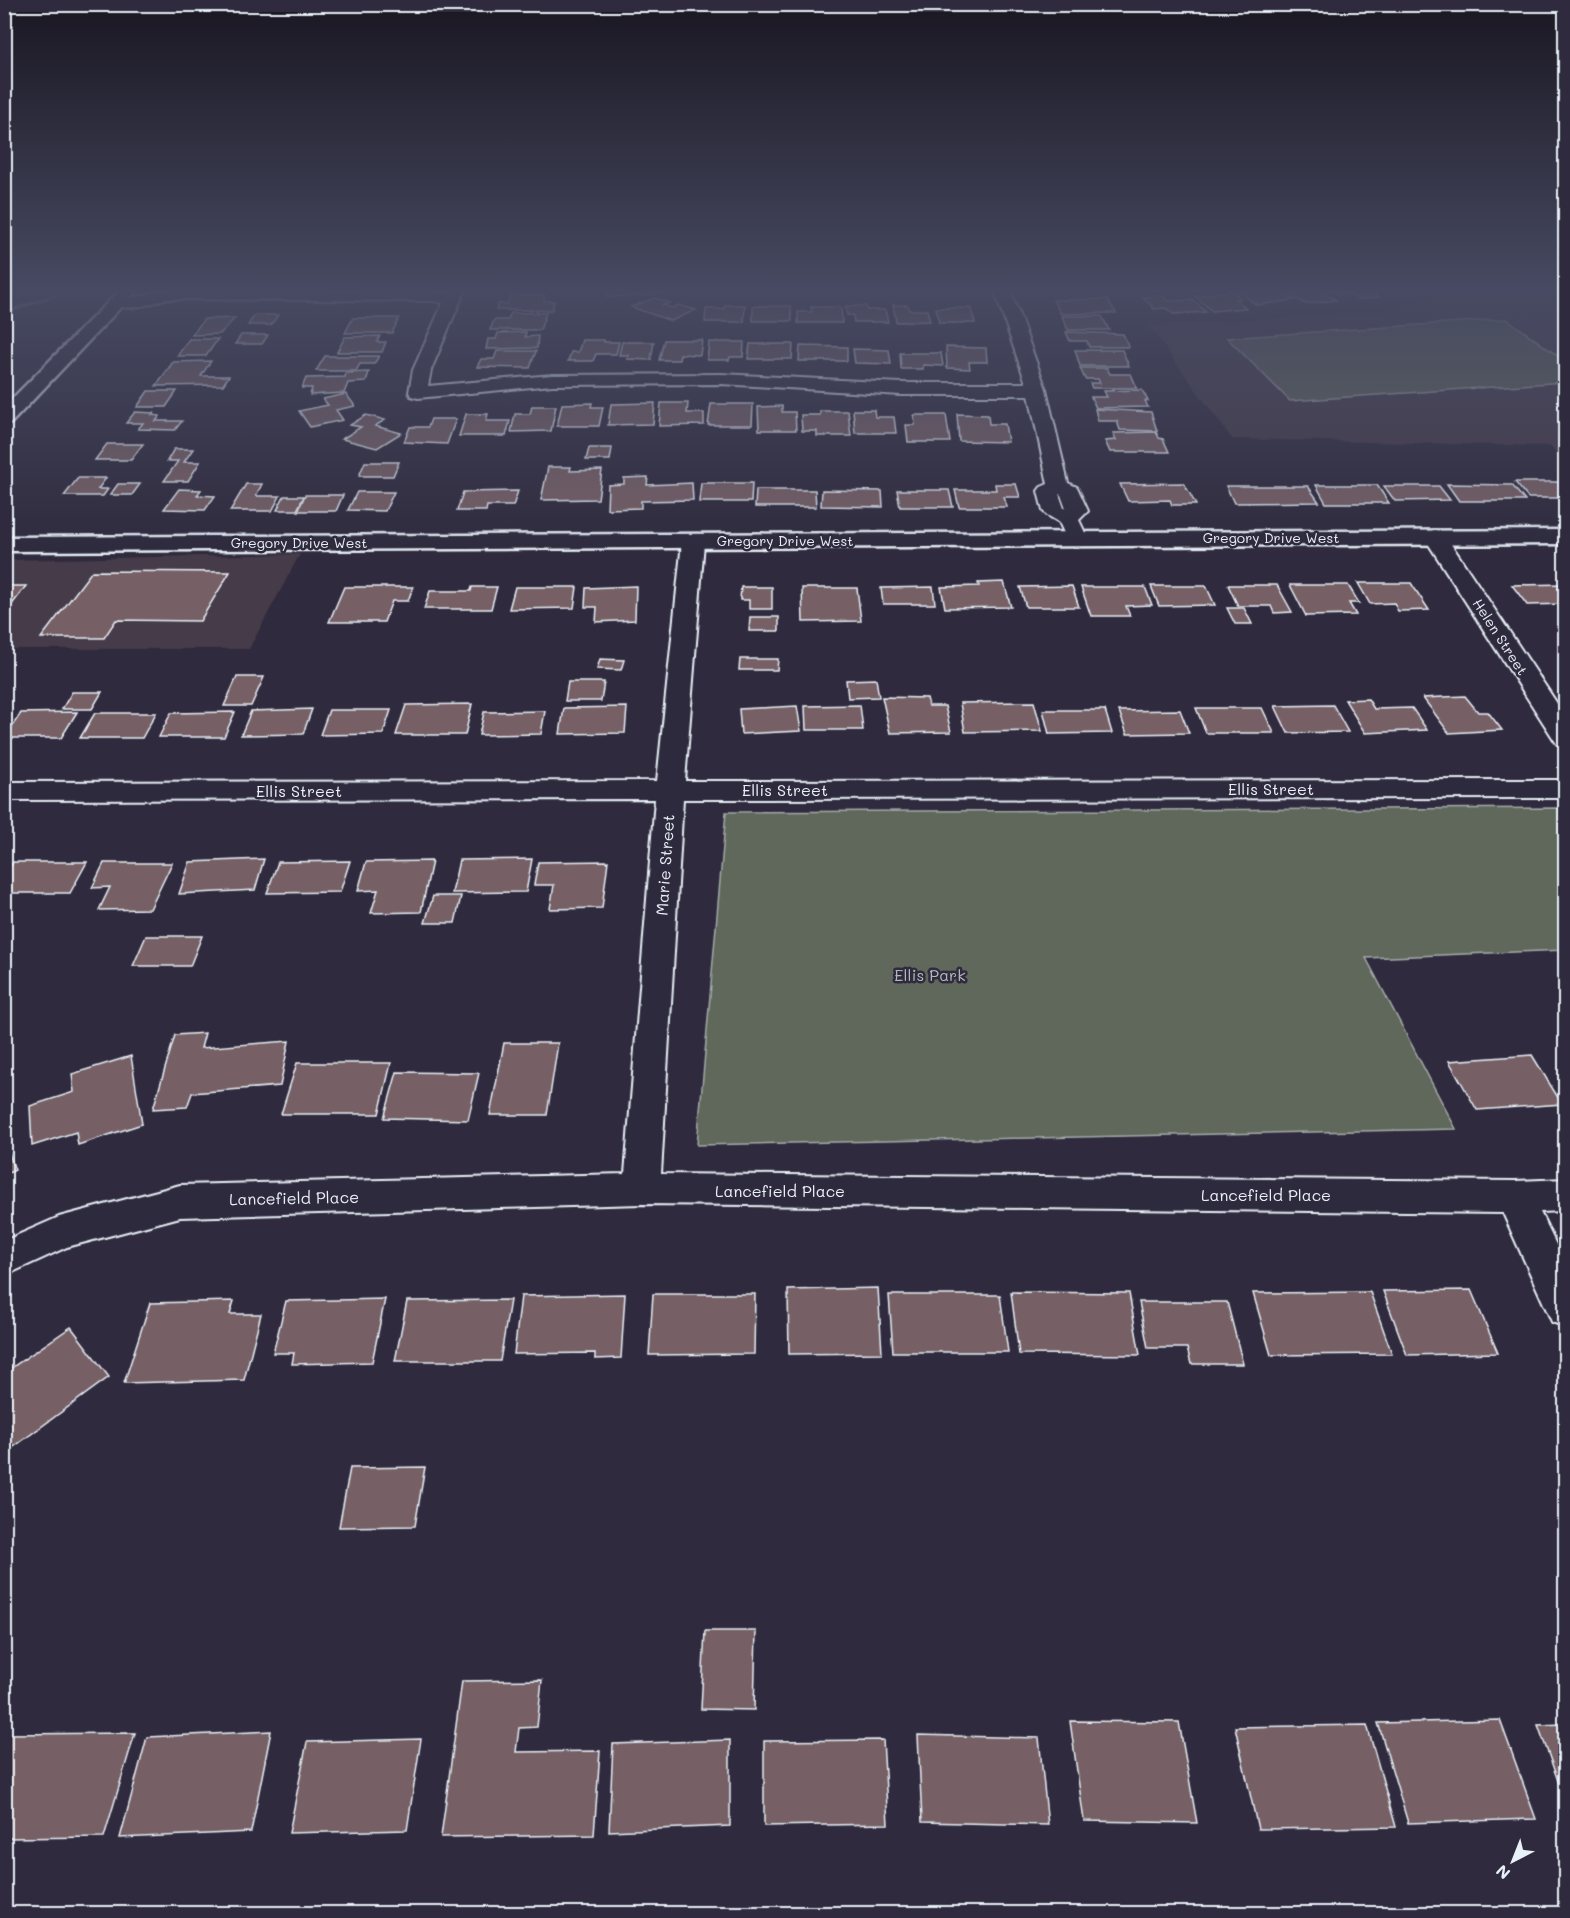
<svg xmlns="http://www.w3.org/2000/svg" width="1570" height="1918" font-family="Mali,sans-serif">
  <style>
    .built { fill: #453a49 }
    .green { fill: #60685c; stroke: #a4acaa; stroke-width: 1.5 }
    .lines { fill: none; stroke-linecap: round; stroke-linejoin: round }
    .stream { fill: #8e9eae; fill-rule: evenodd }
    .building { fill: #776065; stroke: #e8f1f8; stroke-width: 1.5 }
    .street-casing { stroke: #e8f1f8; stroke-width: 4 }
    .secondary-casing { stroke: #e8f1f8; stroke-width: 5 }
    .primary-casing { stroke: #e8f1f8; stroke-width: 5 }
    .street { fill: #2f2a3d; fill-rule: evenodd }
    .secondary { fill: #2f2a3d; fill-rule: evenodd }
    .primary { fill: #2f2a3d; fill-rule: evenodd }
    .labels { text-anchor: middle; stroke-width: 5; stroke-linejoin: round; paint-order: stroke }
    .far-street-label { font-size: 14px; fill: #e8f1f8; stroke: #2f2a3d }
    .street-label { font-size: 16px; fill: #e8f1f8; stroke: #2f2a3d }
    .park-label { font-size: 16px; fill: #b2baba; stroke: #2f2a3d }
  </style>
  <rect width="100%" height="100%" fill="#2f2a3d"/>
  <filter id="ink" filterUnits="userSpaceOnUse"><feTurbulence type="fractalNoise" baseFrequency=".0167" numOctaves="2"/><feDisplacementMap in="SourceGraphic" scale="12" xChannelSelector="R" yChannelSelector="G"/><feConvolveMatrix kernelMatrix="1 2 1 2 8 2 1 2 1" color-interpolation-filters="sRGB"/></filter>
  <g filter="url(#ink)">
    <!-- built -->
    <g class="built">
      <path d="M 1463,290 L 1565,290 L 1565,464 L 1550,446 L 1232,439 L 1149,326 L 1377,313 Z"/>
      <path d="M 300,554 L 249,649 L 5,649 L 4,560 Z"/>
    </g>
    <!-- green -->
    <g class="green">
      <path d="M 1507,319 L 1565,361 L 1565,382 L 1290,401 L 1227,338 Z"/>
      <path d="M 1565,808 L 1565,950 L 1366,958 L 1456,1129 L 697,1145 L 726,812 Z"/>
    </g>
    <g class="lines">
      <!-- stream -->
      <path class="stream" d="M 67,290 L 74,290 L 4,315 L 4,311 Z"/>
    </g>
    <!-- building -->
    <g class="building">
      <path d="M 606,290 L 663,290 L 665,294 L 607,297 Z"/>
      <path d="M 1237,290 L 1280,290 L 1295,300 L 1257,305 Z"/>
      <path d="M 1320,290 L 1336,300 L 1305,304 L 1285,291 Z"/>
      <path d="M 1329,290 L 1366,290 L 1378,297 L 1359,300 L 1349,294 L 1338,295 Z"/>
      <path d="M 1232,291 L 1241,298 L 1236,299 L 1246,308 L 1212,311 L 1195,296 Z"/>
      <path d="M 510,295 L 545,295 L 544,301 L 554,301 L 552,310 L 496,310 L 498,304 L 507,304 Z"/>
      <path d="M 1163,296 L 1168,301 L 1193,300 L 1206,312 L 1173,314 L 1166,308 L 1154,309 L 1143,297 Z"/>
      <path d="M 655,298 L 670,303 L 663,305 L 672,308 L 679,305 L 696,310 L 671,321 L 631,307 Z"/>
      <path d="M 1107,299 L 1116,313 L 1061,314 L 1053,300 Z"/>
      <path d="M 725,305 L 745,305 L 744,322 L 705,322 L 706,309 L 724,309 Z"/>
      <path d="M 893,305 L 908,305 L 909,310 L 927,310 L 930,321 L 896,322 Z"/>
      <path d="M 753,306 L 791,306 L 792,321 L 753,321 Z"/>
      <path d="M 845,306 L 866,306 L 867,310 L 885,310 L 888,322 L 854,322 L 853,315 L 847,315 Z"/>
      <path d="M 811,307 L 841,307 L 842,323 L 798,323 L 798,312 L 812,312 Z"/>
      <path d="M 936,308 L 971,308 L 975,323 L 939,323 Z"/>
      <path d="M 511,313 L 546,313 L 540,330 L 490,330 L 494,320 L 508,320 Z"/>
      <path d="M 255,315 L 278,315 L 271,325 L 248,325 Z"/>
      <path d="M 1062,316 L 1102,316 L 1109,330 L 1068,330 Z"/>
      <path d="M 235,318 L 220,334 L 192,335 L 204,319 Z"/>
      <path d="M 353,318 L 399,318 L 392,333 L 345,333 Z"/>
      <path d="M 526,332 L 525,337 L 538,336 L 537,348 L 486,349 L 488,339 L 496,339 L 498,333 Z"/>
      <path d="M 1066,332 L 1123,334 L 1129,347 L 1089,347 L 1087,341 L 1070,341 Z"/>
      <path d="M 241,335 L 268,335 L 262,344 L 235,344 Z"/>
      <path d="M 380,336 L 377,342 L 386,342 L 382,352 L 337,352 L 345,337 Z"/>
      <path d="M 189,339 L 218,339 L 206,356 L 177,356 Z"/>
      <path d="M 582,340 L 604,340 L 604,342 L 619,342 L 616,354 L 596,354 L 593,361 L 568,361 L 571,352 L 578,352 Z"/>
      <path d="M 664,340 L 702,340 L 700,355 L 680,354 L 679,360 L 659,360 Z"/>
      <path d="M 622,342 L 654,342 L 651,360 L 627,359 L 628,355 L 619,355 Z"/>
      <path d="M 709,342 L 744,342 L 743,357 L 730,357 L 729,360 L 707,360 Z"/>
      <path d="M 750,344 L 793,344 L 792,359 L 748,359 Z"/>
      <path d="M 800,346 L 847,347 L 847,361 L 799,361 Z"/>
      <path d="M 946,347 L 986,348 L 987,362 L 969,362 L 970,369 L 947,368 Z"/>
      <path d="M 853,349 L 889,350 L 891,364 L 855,363 Z"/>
      <path d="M 1075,350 L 1122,350 L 1129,366 L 1080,366 Z"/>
      <path d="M 497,351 L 536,351 L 530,368 L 477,367 L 481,359 L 494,359 Z"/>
      <path d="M 900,353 L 941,353 L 943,366 L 923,365 L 923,369 L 901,369 Z"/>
      <path d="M 325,356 L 379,356 L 374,364 L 360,364 L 356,371 L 316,371 Z"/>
      <path d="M 211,361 L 201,376 L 229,376 L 223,385 L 156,386 L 173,362 Z"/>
      <path d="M 1080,368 L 1107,368 L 1110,374 L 1131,374 L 1137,388 L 1092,388 L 1090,383 L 1100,383 L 1098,379 L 1085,379 Z"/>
      <path d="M 369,372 L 366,382 L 348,383 L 344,393 L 310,395 L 312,388 L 302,388 L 306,378 L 345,377 L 346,373 Z"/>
      <path d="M 1142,390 L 1148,401 L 1145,401 L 1148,407 L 1096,408 L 1091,397 L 1107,397 L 1104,391 Z"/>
      <path d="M 148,391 L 177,391 L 166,407 L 137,407 Z"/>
      <path d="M 346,394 L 355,406 L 336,410 L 343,420 L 310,427 L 299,411 L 328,405 L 323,399 Z"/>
      <path d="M 592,403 L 591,407 L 603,407 L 599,426 L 557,426 L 562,404 Z"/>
      <path d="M 655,403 L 653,424 L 608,425 L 611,404 Z"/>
      <path d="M 661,403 L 688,403 L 687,413 L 704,413 L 704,425 L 659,426 Z"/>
      <path d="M 711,404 L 753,404 L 752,425 L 708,425 Z"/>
      <path d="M 532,406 L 556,406 L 551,431 L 511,432 L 515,414 L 530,414 Z"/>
      <path d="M 782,406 L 782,412 L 795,412 L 796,430 L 759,430 L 758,407 Z"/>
      <path d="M 1095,409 L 1151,412 L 1157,431 L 1120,430 L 1117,421 L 1098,421 Z"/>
      <path d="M 853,410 L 874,410 L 875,417 L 894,417 L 896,433 L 855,433 Z"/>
      <path d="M 820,411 L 848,411 L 851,436 L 817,436 L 817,431 L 802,431 L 801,415 L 820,415 Z"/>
      <path d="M 135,412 L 154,413 L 152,415 L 160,416 L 156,421 L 182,421 L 175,430 L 138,429 L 143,423 L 126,423 Z"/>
      <path d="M 466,414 L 488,414 L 486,421 L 510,421 L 506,436 L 459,436 Z"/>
      <path d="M 957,414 L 988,415 L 989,424 L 1005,424 L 1008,442 L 959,441 Z"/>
      <path d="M 366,415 L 385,420 L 375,426 L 401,433 L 377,448 L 342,439 L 361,427 L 350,425 Z"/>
      <path d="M 914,415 L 946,415 L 950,442 L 908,442 L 906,425 L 915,425 Z"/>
      <path d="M 431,419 L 456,419 L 447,444 L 404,442 L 410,427 L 428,427 Z"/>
      <path d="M 1156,432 L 1159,438 L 1163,439 L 1169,452 L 1110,452 L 1105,441 L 1116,440 L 1113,433 Z"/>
      <path d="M 107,444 L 143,444 L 131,460 L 95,460 Z"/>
      <path d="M 589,448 L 612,448 L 610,460 L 586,460 Z"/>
      <path d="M 174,449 L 193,449 L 184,462 L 200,462 L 188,481 L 164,481 L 178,461 L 167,461 Z"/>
      <path d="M 365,462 L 399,462 L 393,476 L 359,476 Z"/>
      <path d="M 548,467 L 571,467 L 570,471 L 602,470 L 598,499 L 541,500 Z"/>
      <path d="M 648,477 L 647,485 L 692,483 L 693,500 L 641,501 L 641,508 L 607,509 L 608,485 L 624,484 L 624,478 Z"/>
      <path d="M 78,478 L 106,478 L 98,489 L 108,489 L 103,496 L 64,496 Z"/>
      <path d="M 1515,482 L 1566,482 L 1566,498 L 1528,498 Z"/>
      <path d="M 701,483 L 752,483 L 751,502 L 699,502 Z"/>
      <path d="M 1184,483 L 1196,505 L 1172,505 L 1170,500 L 1128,501 L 1120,484 Z"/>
      <path d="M 118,484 L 140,484 L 132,495 L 110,495 Z"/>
      <path d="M 246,484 L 262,484 L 256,496 L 280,496 L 272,511 L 230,511 Z"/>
      <path d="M 995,484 L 1016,484 L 1020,497 L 1004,497 L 1007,507 L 959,507 L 955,490 L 996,490 Z"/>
      <path d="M 1447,484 L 1512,485 L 1525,501 L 1459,501 Z"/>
      <path d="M 1316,485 L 1377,485 L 1389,503 L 1326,503 Z"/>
      <path d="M 1226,486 L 1308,486 L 1319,502 L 1234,503 Z"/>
      <path d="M 1384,486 L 1439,486 L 1450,500 L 1395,501 Z"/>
      <path d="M 179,489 L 201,490 L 197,495 L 215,496 L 205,510 L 164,509 Z"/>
      <path d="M 756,490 L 815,490 L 816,507 L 755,507 Z"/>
      <path d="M 822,490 L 882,491 L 883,507 L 821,506 Z"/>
      <path d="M 897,490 L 949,490 L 953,507 L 900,507 Z"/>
      <path d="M 518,491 L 513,506 L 487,506 L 486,511 L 457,511 L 463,492 Z"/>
      <path d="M 357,492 L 394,492 L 385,511 L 348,510 Z"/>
      <path d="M 305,495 L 343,495 L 336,511 L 298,511 Z"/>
      <path d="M 284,496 L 304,496 L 297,510 L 277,510 Z"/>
      <path d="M 92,571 L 230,572 L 200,621 L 116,620 L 104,638 L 41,638 Z"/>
      <path d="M 1004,582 L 1011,607 L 945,608 L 941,587 L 979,586 L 978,583 Z"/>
      <path d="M 1358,583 L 1411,583 L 1429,610 L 1398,611 L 1394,603 L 1370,604 Z"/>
      <path d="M 1566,584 L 1566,604 L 1527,605 L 1512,585 Z"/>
      <path d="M 1228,585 L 1277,585 L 1292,612 L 1274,613 L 1271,606 L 1238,606 Z"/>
      <path d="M 1290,585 L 1348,585 L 1359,603 L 1349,603 L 1356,615 L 1306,616 Z"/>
      <path d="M 4,586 L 26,586 L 4,615 Z"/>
      <path d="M 636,586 L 635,620 L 596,622 L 597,607 L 585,607 L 586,588 Z"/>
      <path d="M 1072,586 L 1079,607 L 1026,607 L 1020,587 Z"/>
      <path d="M 1151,586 L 1206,586 L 1215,605 L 1159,606 Z"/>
      <path d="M 344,587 L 413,587 L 408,601 L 392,601 L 384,622 L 329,622 Z"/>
      <path d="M 472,587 L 497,587 L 491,609 L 424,609 L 430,591 L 471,591 Z"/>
      <path d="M 515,587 L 577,587 L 574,608 L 509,609 Z"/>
      <path d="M 741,587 L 772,587 L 772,609 L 749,609 L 749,600 L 740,600 Z"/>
      <path d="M 933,587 L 935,604 L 883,604 L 881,588 Z"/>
      <path d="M 1081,587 L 1145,587 L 1152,605 L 1126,606 L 1130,616 L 1091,616 Z"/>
      <path d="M 802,588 L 857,588 L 861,621 L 803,622 Z"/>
      <path d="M 1227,608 L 1244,608 L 1252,624 L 1235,624 Z"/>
      <path d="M 750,617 L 779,617 L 779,631 L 749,631 Z"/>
      <path d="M 600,659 L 624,660 L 621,670 L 597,669 Z"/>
      <path d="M 740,659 L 778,659 L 777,670 L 739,670 Z"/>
      <path d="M 237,677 L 264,677 L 251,706 L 224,706 Z"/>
      <path d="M 876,679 L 879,697 L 848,698 L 846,680 Z"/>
      <path d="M 568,682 L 604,682 L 601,701 L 565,701 Z"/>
      <path d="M 72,692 L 102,692 L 92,709 L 62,709 Z"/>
      <path d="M 1465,696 L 1478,712 L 1488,712 L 1502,730 L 1449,733 L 1423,698 Z"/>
      <path d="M 882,697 L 927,698 L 929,706 L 945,706 L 951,732 L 890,733 Z"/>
      <path d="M 1368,699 L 1374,709 L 1412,708 L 1427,730 L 1365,733 L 1345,700 Z"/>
      <path d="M 1034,702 L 1042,731 L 965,732 L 960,703 Z"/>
      <path d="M 472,704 L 465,735 L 396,735 L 406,705 Z"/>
      <path d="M 860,705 L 863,730 L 806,730 L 805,706 Z"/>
      <path d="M 1333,705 L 1348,732 L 1288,733 L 1275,706 Z"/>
      <path d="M 797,706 L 801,731 L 741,734 L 739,709 Z"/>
      <path d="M 627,707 L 625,733 L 560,734 L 564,708 Z"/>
      <path d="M 1196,708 L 1262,708 L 1274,733 L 1206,733 Z"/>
      <path d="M 312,709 L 303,734 L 241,735 L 251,711 Z"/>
      <path d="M 329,710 L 391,710 L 383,734 L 320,735 Z"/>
      <path d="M 1043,710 L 1105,710 L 1112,733 L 1049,734 Z"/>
      <path d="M 1180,710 L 1189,733 L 1127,734 L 1119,711 Z"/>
      <path d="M 545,711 L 541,734 L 479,735 L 484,712 Z"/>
      <path d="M 77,712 L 61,738 L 4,738 L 21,713 Z"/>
      <path d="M 235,712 L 224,737 L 159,737 L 171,713 Z"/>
      <path d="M 95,713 L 156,713 L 142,738 L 80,738 Z"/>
      <path d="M 264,859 L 255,890 L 179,894 L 190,862 Z"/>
      <path d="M 532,859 L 526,892 L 452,893 L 459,860 Z"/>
      <path d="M 350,861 L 340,892 L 267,893 L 278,862 Z"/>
      <path d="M 432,861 L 421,912 L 371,913 L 378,890 L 358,891 L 366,862 Z"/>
      <path d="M 608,861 L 602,908 L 550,909 L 554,885 L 534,885 L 538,862 Z"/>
      <path d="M 13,862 L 87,862 L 70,893 L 4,893 L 4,877 Z"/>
      <path d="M 104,863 L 172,863 L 150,909 L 99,910 L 110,887 L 92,888 Z"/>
      <path d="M 433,896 L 461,896 L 455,923 L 425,923 Z"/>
      <path d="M 146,936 L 202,936 L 190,966 L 133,966 Z"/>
      <path d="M 205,1033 L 201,1048 L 289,1041 L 280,1086 L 192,1093 L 187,1107 L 153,1109 L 175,1035 Z"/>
      <path d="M 504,1043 L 558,1043 L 547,1115 L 490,1115 Z"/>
      <path d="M 1532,1055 L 1562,1104 L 1477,1110 L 1449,1061 Z"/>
      <path d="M 131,1056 L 142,1124 L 78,1145 L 76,1132 L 32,1146 L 30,1106 L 74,1092 L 72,1074 Z"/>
      <path d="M 297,1063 L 391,1063 L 379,1114 L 281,1114 Z"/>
      <path d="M 397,1072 L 479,1073 L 468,1120 L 384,1118 Z"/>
      <path d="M 4,1139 L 15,1170 L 4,1175 Z"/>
      <path d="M 878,1288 L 882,1353 L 789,1354 L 788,1290 Z"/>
      <path d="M 1471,1290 L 1498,1353 L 1407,1355 L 1383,1291 Z"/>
      <path d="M 1011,1292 L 1129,1293 L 1140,1355 L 1019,1354 Z"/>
      <path d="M 1370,1292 L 1392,1354 L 1271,1355 L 1253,1293 Z"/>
      <path d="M 625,1294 L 621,1358 L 595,1359 L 595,1353 L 514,1354 L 521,1296 Z"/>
      <path d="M 653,1294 L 755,1294 L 754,1354 L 649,1355 Z"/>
      <path d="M 889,1295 L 1000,1295 L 1008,1352 L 893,1352 Z"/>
      <path d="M 385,1299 L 372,1362 L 292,1364 L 294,1353 L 273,1353 L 286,1301 Z"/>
      <path d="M 510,1300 L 500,1361 L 395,1361 L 407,1301 Z"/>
      <path d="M 234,1301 L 230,1314 L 261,1314 L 244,1380 L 124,1383 L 150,1303 Z"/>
      <path d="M 1139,1302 L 1227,1302 L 1243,1364 L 1191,1364 L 1187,1348 L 1148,1348 Z"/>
      <path d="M 71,1327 L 109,1377 L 4,1454 L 4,1373 Z"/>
      <path d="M 425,1467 L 415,1526 L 339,1527 L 350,1468 Z"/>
      <path d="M 705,1631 L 756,1631 L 754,1710 L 701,1709 Z"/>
      <path d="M 542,1680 L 537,1727 L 519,1728 L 516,1752 L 600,1751 L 594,1835 L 441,1837 L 462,1681 Z"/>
      <path d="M 1500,1720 L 1536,1819 L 1408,1823 L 1378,1723 Z"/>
      <path d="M 1070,1721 L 1179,1722 L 1197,1823 L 1084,1821 Z"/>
      <path d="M 1566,1724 L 1566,1803 L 1538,1725 Z"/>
      <path d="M 1367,1725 L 1396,1827 L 1258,1829 L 1235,1727 Z"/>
      <path d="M 271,1731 L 251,1832 L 120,1838 L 147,1737 Z"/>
      <path d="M 135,1733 L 104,1837 L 4,1838 L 4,1734 Z"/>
      <path d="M 918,1735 L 1039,1738 L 1048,1825 L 922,1822 Z"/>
      <path d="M 421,1739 L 407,1830 L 289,1833 L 307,1742 Z"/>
      <path d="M 730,1740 L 730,1826 L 609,1831 L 613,1744 Z"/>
      <path d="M 883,1740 L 888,1824 L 764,1826 L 764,1741 Z"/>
    </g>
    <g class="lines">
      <defs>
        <g id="street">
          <path d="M 161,290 L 434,291 L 447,294 L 449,290 L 465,290 L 431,370 L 428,386 L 552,375 L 721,374 L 901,383 L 1026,383 L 994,290 L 1010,290 L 1046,389 L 1068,483 L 1077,487 L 1088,511 L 1079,520 L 1088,539 L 1085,544 L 1077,546 L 1069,544 L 1059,522 L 1047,515 L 1043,511 L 1038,491 L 1041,487 L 1048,484 L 1029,395 L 901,395 L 721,384 L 552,385 L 418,398 L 411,396 L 409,392 L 413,370 L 443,303 L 434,301 L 165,299 C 150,304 123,315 111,301 L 119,296 L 139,297 ZM 1059,494 L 1061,495 L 1066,509 L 1064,508 Z"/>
          <path d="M 1435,530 L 1443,532 L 1566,717 L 1566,746 L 1557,744 L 1553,738 L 1424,537 L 1427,532 Z"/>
          <path d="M 693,535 L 701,537 L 704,542 L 685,781 L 1566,780 L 1566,798 L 683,799 L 661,1174 L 1515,1181 L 1566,1179 L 1566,1211 L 1540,1212 L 1566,1265 L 1566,1327 L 1552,1322 L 1503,1213 L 642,1204 L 180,1217 L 67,1247 L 4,1276 L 4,1241 L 59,1217 L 180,1185 L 625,1174 L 655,799 L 4,800 L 4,782 L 657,781 L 682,542 L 685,537 Z"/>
        </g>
        <path id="secondary" d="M 1566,530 L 1566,544 L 4,551 L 4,537 Z"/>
        <path id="primary" d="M 120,290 L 137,290 L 11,423 L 4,425 L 4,407 Z"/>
      </defs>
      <!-- street casing -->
      <use href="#street" class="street-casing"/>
      <!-- secondary casing -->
      <use href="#secondary" class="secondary-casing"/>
      <!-- primary casing -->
      <use href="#primary" class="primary-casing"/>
      <!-- street -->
      <use href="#street" class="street"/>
      <!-- secondary -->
      <use href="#secondary" class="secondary"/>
      <!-- primary -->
      <use href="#primary" class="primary"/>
    </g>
  </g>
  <!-- sky -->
  <linearGradient id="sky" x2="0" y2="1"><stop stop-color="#1a1722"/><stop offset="0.52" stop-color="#474a62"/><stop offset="1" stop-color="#474a62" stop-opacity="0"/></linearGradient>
  <rect width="1570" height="558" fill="url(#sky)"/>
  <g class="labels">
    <!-- far-street labels -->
    <g class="far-street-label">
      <text x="1271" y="543">Gregory Drive West</text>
      <text x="785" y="546">Gregory Drive West</text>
      <text x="299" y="548">Gregory Drive West</text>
      <text transform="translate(1500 637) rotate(57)" y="5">Helen Street</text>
    </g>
    <!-- street labels -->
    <g class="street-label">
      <text x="1271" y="795">Ellis Street</text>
      <text x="785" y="796">Ellis Street</text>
      <text x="299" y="797">Ellis Street</text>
      <text transform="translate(665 865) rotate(-86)" y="6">Marie Street</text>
      <text x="780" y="1197">Lancefield Place</text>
      <text x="1266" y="1201">Lancefield Place</text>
      <text transform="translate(294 1198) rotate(-1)" y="6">Lancefield Place</text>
    </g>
    <!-- park labels -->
    <g class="park-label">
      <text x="930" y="981">Ellis Park</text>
    </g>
  </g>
  <!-- margin -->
  <rect width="1570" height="1918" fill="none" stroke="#2f2a3d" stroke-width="24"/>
  <rect x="12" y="12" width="1546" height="1894" fill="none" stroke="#e8f1f8" stroke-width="2" filter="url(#ink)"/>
  <!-- north arrow -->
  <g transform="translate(1513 1861) rotate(222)" stroke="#2f2a3d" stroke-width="4.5" paint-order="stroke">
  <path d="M0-4.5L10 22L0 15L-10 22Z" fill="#e8f1f8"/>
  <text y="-9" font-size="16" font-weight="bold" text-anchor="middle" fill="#e8f1f8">N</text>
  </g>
</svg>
